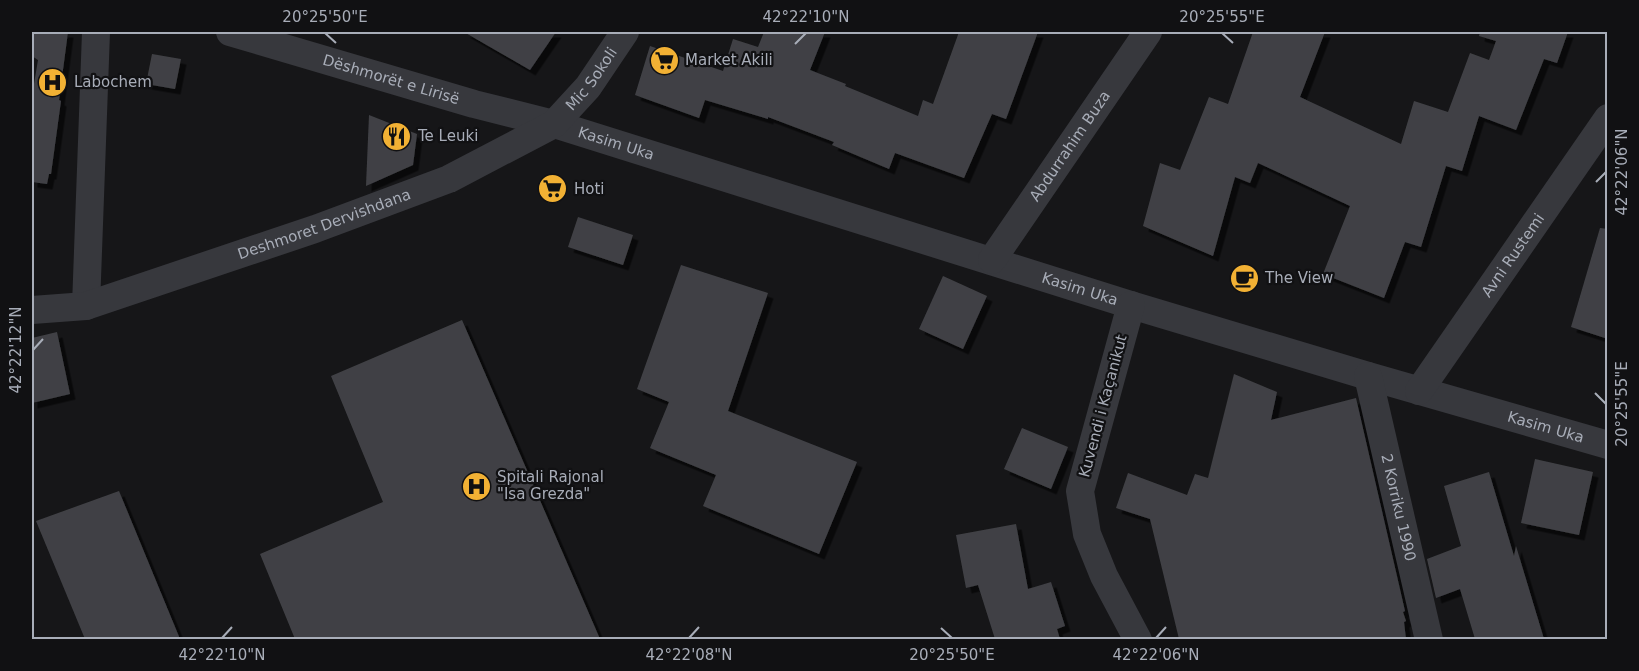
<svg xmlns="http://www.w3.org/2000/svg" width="1639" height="671" font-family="'DejaVu Sans',sans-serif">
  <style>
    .building { fill: #404145; filter: url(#shadow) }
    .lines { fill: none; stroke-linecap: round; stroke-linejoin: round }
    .street { stroke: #37383d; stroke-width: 28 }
    .ticks { fill: none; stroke: #a8adb8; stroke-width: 2 }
    .labels { text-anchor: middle; stroke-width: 4.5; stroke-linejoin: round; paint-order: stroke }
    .poi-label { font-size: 15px; fill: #a8adb8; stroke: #111113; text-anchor: start }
    .street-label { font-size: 15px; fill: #a8adb8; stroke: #111113 }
    .neatline { fill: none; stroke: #a8adb8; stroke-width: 2 }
    .ticks-label { font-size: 15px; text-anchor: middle; fill: #a8adb8 }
  </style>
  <defs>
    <filter id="shadow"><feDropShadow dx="5.5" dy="5.5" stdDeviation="0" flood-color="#0009"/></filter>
  </defs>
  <rect width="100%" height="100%" fill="#161618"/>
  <!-- building -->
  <g class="building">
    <path d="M 32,32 L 68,32 L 59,100 L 61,101 L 51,174 L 49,174 L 47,184 L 32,182 L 32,96 L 38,60 L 32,56 Z"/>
    <path d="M 464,32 L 556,32 L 530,70 Z"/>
    <path d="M 764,32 L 825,32 L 810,70 L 846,84 L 845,86 L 918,116 L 923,100 L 933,104 L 959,32 L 1038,32 L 1006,119 L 992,114 L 964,178 L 895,153 L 889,169 L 832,145 L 834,142 L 768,117 L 768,119 L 705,100 L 699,118 L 635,95 L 650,46 L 723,71 L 733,39 L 758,47 Z"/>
    <path d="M 1253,32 L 1325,32 L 1300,97 L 1401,144 L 1414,101 L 1448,112 L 1470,53 L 1489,60 L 1496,41 L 1479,36 L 1480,32 L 1568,32 L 1557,63 L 1544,59 L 1516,130 L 1479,116 L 1462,171 L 1446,166 L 1421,247 L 1405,242 L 1384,298 L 1323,274 L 1350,206 L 1258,163 L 1250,183 L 1235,177 L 1213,256 L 1143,226 L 1160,163 L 1180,170 L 1209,97 L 1228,104 Z"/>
    <path d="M 152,54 L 181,59 L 175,89 L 146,84 Z"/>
    <path d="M 369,115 L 417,134 L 413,165 L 366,186 Z"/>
    <path d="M 578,217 L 633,235 L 623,265 L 568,247 Z"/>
    <path d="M 1600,228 L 1608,229 L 1608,339 L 1571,327 Z"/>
    <path d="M 681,265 L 768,293 L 728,411 L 857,462 L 819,554 L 703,506 L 716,475 L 650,448 L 669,402 L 637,389 Z"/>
    <path d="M 943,276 L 987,296 L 963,349 L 919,329 Z"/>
    <path d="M 462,320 L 600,639 L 295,639 L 260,554 L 383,502 L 331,376 Z"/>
    <path d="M 57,332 L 70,394 L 32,403 L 32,338 Z"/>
    <path d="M 1234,374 L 1277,392 L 1271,420 L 1356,398 L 1405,611 L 1403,612 L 1406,621 L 1404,622 L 1406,639 L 1179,639 L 1150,519 L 1116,508 L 1128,473 L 1187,495 L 1195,474 L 1208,478 Z"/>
    <path d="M 1022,428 L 1068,447 L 1051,489 L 1004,469 Z"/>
    <path d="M 1535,459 L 1593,472 L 1579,535 L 1521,523 Z"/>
    <path d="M 1489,472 L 1514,556 L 1516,546 L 1544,639 L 1475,639 L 1460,589 L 1436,598 L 1427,559 L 1461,546 L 1444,486 Z"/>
    <path d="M 119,491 L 180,639 L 85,639 L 36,521 Z"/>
    <path d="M 1016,524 L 1028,589 L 1051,582 L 1065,626 L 1057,629 L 1060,639 L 995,639 L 978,585 L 966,588 L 956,535 Z"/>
  </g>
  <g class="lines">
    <!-- street -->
    <g class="street">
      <path id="s1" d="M 230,32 L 474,104 L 554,124 L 1131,305 L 1368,376 L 1608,445"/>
      <path id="s2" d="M 992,260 L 1148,32"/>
      <path d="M 1131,305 L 1080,491 L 1087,534 L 1104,576 L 1138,640"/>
      <path d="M 86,306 L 96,32"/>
      <path id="s3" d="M 32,310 L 86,306 L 315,229 L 449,179 L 554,124 L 588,87 L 625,32"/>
      <path id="s4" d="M 1368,376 L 1429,640"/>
      <path id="s5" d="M 1419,391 L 1608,118"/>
    </g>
  </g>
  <!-- ticks -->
  <path class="ticks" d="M 325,33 L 336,43M 1222,33 L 1233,43M 795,44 L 806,33M 1596,182 L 1606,172M 33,350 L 43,339M 1595,393 L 1606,404M 941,628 L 952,638M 222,638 L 232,627M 689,638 L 699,627M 1156,638 L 1166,627"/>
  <!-- icons -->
  <defs>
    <symbol id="supermarket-disc" viewBox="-11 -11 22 22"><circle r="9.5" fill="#f2b134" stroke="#111113"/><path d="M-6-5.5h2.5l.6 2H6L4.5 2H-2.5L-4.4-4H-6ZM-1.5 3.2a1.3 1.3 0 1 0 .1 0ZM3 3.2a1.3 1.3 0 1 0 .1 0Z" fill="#111"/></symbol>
    <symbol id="hospital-disc" viewBox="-11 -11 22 22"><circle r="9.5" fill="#f2b134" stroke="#111113"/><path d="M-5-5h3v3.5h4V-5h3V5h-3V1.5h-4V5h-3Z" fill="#111"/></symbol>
    <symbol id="restaurant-disc" viewBox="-11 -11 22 22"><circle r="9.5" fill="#f2b134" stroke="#111113"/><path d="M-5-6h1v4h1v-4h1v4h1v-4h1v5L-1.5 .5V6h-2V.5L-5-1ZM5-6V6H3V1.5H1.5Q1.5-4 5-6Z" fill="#111"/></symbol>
    <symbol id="cafe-disc" viewBox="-11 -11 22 22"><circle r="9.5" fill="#f2b134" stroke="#111113"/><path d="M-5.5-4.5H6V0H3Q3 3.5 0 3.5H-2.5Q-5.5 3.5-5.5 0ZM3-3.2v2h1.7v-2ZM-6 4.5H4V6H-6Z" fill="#111"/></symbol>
  </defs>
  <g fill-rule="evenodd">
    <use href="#supermarket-disc" x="648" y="44" width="33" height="33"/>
    <use href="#hospital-disc" x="36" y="66" width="33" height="33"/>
    <use href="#restaurant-disc" x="380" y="120" width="33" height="33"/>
    <use href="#supermarket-disc" x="536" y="172" width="33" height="33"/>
    <use href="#cafe-disc" x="1228" y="262" width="33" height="33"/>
    <use href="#hospital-disc" x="460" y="470" width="33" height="33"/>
  </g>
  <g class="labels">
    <!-- poi labels -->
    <g class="poi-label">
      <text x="685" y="65">Market Akili</text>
      <text x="74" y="87">Labochem</text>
      <text x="418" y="141">Te Leuki</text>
      <text x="574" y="194">Hoti</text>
      <text x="1265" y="283">The View</text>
      <text x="497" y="482">Spitali Rajonal<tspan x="497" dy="17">"Isa Grezda"</tspan></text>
    </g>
    <!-- street labels -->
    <g class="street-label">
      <text dy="5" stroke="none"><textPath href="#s3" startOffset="616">Mic Sokoli</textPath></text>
      <text dy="5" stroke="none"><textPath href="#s1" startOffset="168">Dëshmorët e Lirisë</textPath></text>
      <text dy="5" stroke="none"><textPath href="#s1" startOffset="402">Kasim Uka</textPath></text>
      <text dy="5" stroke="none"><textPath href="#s2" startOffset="138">Abdurrahim Buza</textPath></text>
      <text dy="5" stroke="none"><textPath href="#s3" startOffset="306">Deshmoret Dervishdana</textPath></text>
      <text dy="5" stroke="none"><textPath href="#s5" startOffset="165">Avni Rustemi</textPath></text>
      <text dy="5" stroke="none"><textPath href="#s1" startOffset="888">Kasim Uka</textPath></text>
      <text transform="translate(1103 406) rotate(-75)" y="5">Kuvendi i Kaçanikut</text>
      <text dy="5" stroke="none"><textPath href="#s1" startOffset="1374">Kasim Uka</textPath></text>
      <text dy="5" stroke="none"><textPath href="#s4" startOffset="135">2 Korriku 1990</textPath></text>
    </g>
  </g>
  <!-- border -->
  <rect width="1639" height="671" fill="none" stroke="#111113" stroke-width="66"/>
  <rect x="33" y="33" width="1573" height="605" class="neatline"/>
  <g class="ticks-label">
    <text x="325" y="22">20°25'50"E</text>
    <text x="806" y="22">42°22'10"N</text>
    <text x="1222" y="22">20°25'55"E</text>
    <text transform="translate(1622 172) rotate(-90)" y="5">42°22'06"N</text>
    <text transform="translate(16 350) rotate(-90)" y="5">42°22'12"N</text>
    <text transform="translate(1622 404) rotate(-90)" y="5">20°25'55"E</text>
    <text x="222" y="660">42°22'10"N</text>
    <text x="689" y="660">42°22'08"N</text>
    <text x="952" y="660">20°25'50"E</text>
    <text x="1156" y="660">42°22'06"N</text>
  </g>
</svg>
